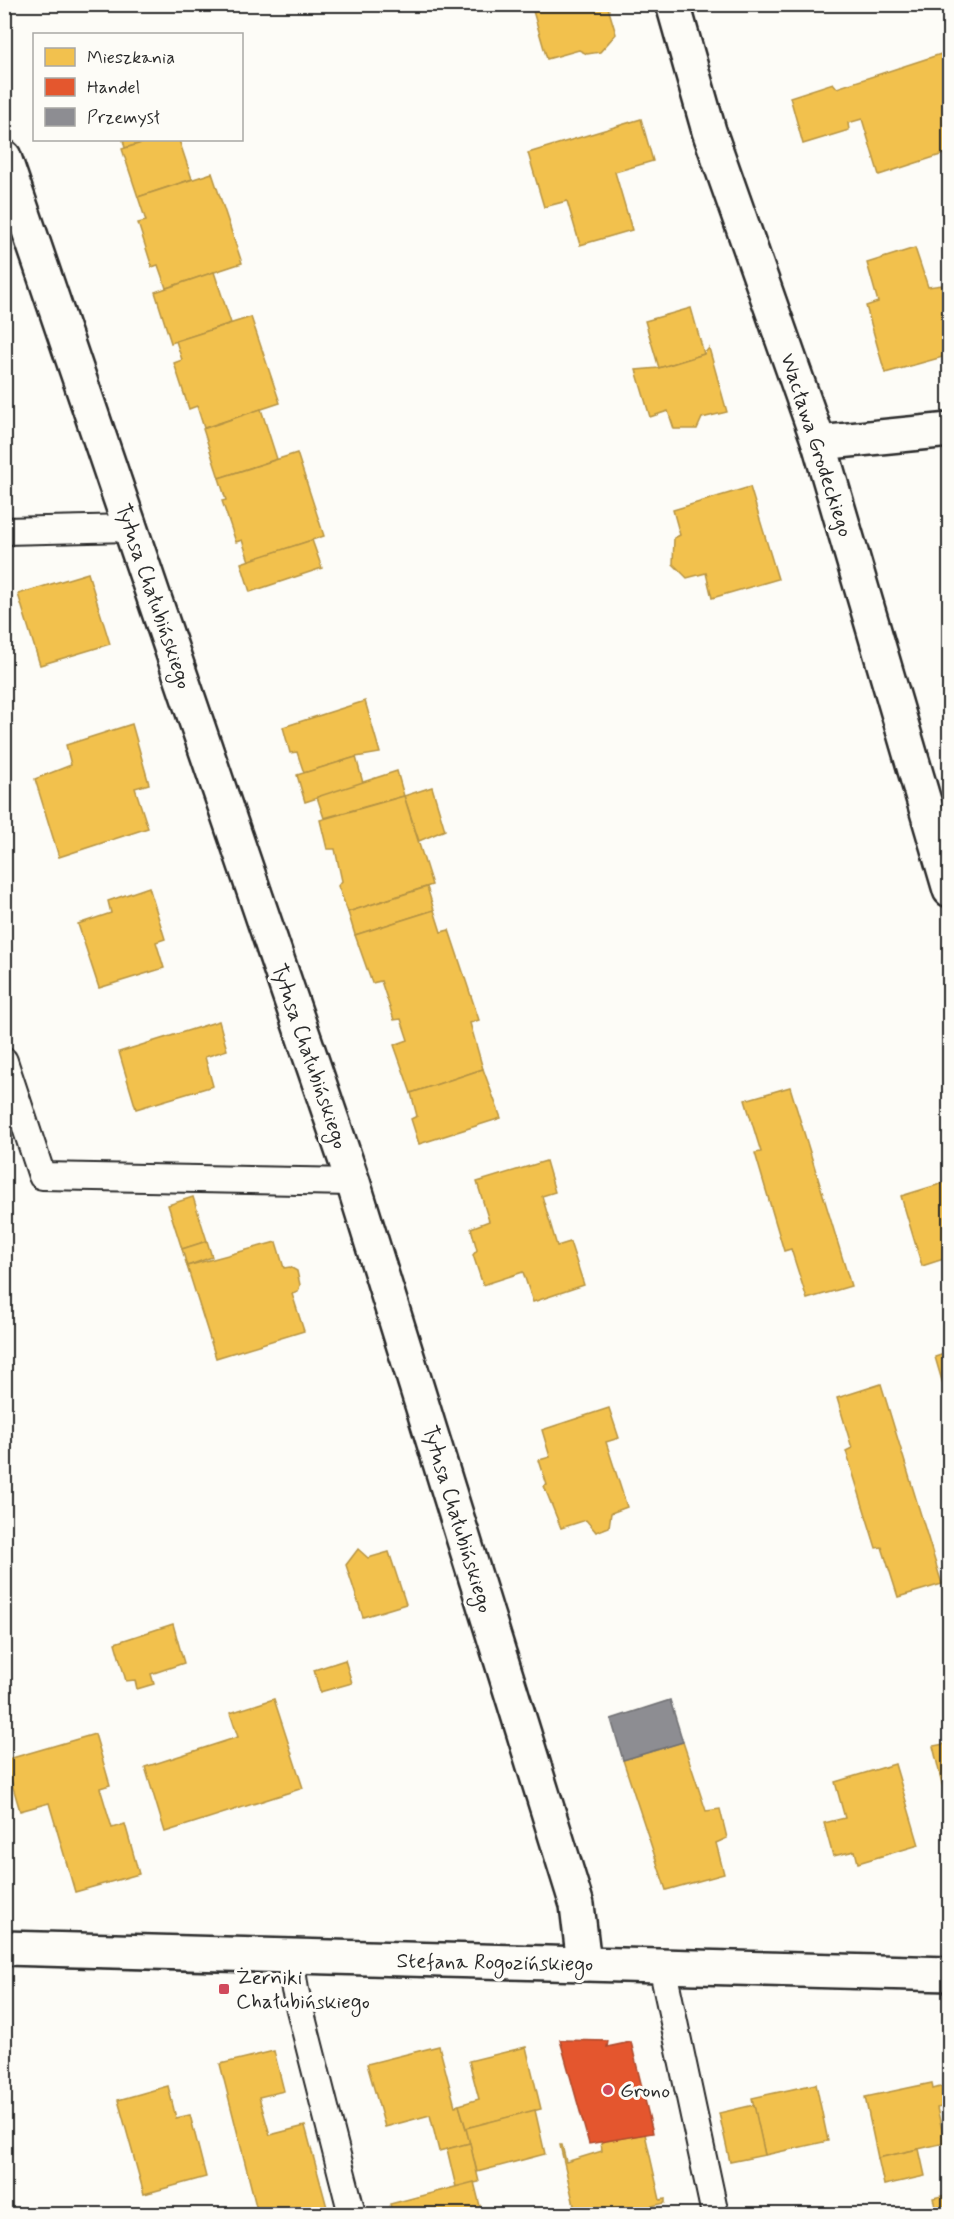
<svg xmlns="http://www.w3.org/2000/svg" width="954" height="2219" font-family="Mynerve,sans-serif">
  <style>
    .homes { fill: #f2c14e; stroke: #b69444; stroke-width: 1.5 }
    .shops { fill: #e4572e; stroke: #ac4a2d; stroke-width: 1.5 }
    .industry { fill: #8d8d92; stroke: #707073; stroke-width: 1.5 }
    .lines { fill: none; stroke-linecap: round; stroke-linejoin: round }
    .lane-casing { stroke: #2b2b2b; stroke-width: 30 }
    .street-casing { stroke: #2b2b2b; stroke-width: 38 }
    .lane { stroke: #fdfcf7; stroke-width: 26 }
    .street { stroke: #fdfcf7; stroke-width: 33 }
    .poi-dot { fill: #d1495b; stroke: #fdfcf7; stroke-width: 2 }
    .labels { text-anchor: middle; stroke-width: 6; stroke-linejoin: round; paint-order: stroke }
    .street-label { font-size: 21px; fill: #2b2b2b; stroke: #fdfcf7 }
    .poi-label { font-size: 21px; fill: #2b2b2b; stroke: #fdfcf7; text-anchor: start }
  </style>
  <rect width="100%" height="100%" fill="#fdfcf7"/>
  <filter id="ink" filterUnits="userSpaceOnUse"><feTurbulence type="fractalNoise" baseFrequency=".0167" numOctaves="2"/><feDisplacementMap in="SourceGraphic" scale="12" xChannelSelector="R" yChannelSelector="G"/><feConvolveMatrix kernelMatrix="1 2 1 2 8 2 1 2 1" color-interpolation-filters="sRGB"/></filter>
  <g filter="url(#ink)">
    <!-- homes -->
    <g class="homes">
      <path d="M 531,4 L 607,4 L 616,34 L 600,52 L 587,54 L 579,50 L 547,59 Z"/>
      <path d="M 941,54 L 950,82 L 950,152 L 879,175 L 862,119 L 848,123 L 849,130 L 803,144 L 790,97 L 833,83 L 837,88 Z"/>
      <path d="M 641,119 L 653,161 L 615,172 L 632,230 L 580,245 L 567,201 L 544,207 L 528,153 Z"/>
      <path d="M 123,140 L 152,140 L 125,148 Z"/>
      <path d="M 152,140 L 179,140 L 192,179 L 138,197 L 122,149 Z"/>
      <path d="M 212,173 L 242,263 L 166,288 L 158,265 L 152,267 L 138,223 L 146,221 L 138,197 Z"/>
      <path d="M 915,248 L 928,287 L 942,285 L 950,311 L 950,355 L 885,373 L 866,306 L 878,302 L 867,263 Z"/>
      <path d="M 214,272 L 231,323 L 171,343 L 155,292 Z"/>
      <path d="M 691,308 L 704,354 L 659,368 L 645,321 Z"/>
      <path d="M 251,317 L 280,403 L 204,428 L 197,406 L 189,409 L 174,363 L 182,360 L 176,341 Z"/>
      <path d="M 709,348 L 727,412 L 702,418 L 697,429 L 674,429 L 668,411 L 650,417 L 636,370 L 659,368 L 704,354 Z"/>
      <path d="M 261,409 L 277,459 L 219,478 L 203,429 Z"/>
      <path d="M 297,453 L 324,536 L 249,561 L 242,540 L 236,542 L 222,501 L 226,500 L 219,478 Z"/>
      <path d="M 750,487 L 778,579 L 712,598 L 706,573 L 687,578 L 673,564 L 674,538 L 680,535 L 673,510 Z"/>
      <path d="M 312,540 L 322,568 L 250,592 L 241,563 Z"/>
      <path d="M 88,573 L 110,644 L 40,665 L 18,594 Z"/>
      <path d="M 365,701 L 380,753 L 356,757 L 304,773 L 297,752 L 290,753 L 283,727 Z"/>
      <path d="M 132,724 L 149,784 L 135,788 L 148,828 L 59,857 L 35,779 L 71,765 L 66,745 Z"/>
      <path d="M 356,757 L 363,783 L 305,802 L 297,775 Z"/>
      <path d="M 397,771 L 404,796 L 324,818 L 317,797 Z"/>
      <path d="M 432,787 L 445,830 L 419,841 L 404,796 Z"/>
      <path d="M 404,796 L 432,885 L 348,912 L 338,886 L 342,881 L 335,849 L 327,849 L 320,820 Z"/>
      <path d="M 149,887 L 165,939 L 156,942 L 164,968 L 99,988 L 78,924 L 111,913 L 108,901 Z"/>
      <path d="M 427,887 L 434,910 L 355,935 L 348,912 Z"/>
      <path d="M 434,910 L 441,932 L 449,930 L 479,1020 L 470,1023 L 483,1069 L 411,1093 L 394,1045 L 408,1040 L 401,1019 L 394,1020 L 381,981 L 372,983 L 355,935 Z"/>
      <path d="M 219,1021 L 227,1050 L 205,1057 L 213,1086 L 136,1109 L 119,1052 Z"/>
      <path d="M 483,1069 L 501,1118 L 419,1144 L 411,1119 L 417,1116 L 411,1093 Z"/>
      <path d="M 790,1087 L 851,1286 L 807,1299 L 791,1249 L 784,1251 L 755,1153 L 761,1152 L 745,1100 Z"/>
      <path d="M 546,1161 L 555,1192 L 542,1196 L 557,1246 L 570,1242 L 584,1285 L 533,1302 L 523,1272 L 483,1285 L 473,1255 L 477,1250 L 471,1228 L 489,1221 L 477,1182 Z"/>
      <path d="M 950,1181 L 950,1257 L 922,1266 L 901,1196 Z"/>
      <path d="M 193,1197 L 207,1241 L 182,1249 L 168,1205 Z"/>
      <path d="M 207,1241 L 212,1257 L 187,1266 L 182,1249 Z"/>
      <path d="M 276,1242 L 284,1268 L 290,1267 L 297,1271 L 300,1285 L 298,1292 L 292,1294 L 304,1331 L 216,1358 L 187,1266 Z"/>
      <path d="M 950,1352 L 950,1408 L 935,1357 Z"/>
      <path d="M 881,1384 L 942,1584 L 898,1597 L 882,1547 L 876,1548 L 846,1451 L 852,1448 L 837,1398 Z"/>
      <path d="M 609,1408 L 619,1438 L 606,1442 L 627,1507 L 611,1513 L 609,1527 L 596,1532 L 586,1520 L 561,1528 L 544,1486 L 547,1485 L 539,1460 L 550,1457 L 542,1430 Z"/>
      <path d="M 358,1549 L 368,1558 L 389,1552 L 406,1604 L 363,1617 L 346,1565 Z"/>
      <path d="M 173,1624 L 184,1663 L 151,1674 L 154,1684 L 137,1689 L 135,1680 L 126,1681 L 115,1643 Z"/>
      <path d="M 345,1660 L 352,1683 L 320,1692 L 314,1670 Z"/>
      <path d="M 274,1699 L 303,1788 L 165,1832 L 145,1767 L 238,1737 L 230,1713 Z"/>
      <path d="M 95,1734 L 110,1785 L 100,1788 L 112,1828 L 125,1824 L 139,1874 L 75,1892 L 49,1803 L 20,1811 L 5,1760 Z"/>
      <path d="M 683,1742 L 706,1811 L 720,1809 L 727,1838 L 716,1843 L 724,1874 L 666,1890 L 623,1760 Z"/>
      <path d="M 950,1743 L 950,1813 L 949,1813 L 933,1746 Z"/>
      <path d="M 895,1764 L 919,1845 L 858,1863 L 855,1851 L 833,1856 L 824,1823 L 845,1818 L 835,1782 Z"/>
      <path d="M 439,2046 L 455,2106 L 459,2105 L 470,2143 L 439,2151 L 430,2115 L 385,2127 L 367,2064 Z"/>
      <path d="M 526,2047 L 541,2109 L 466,2128 L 459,2105 L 479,2099 L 469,2061 Z"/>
      <path d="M 274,2051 L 284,2091 L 259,2097 L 270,2135 L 305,2126 L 328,2211 L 315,2214 L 258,2214 L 220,2064 Z"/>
      <path d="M 932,2083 L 933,2089 L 947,2085 L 950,2098 L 950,2105 L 937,2108 L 945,2143 L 878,2158 L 865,2097 Z"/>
      <path d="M 816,2084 L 828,2141 L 765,2155 L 752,2098 Z"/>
      <path d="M 168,2086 L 176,2118 L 190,2115 L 206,2177 L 144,2194 L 118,2100 Z"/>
      <path d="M 754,2105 L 765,2155 L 730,2162 L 719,2113 Z"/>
      <path d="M 535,2110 L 545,2154 L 477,2172 L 466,2128 Z"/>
      <path d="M 645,2134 L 660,2200 L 665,2199 L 665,2203 L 617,2214 L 576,2214 L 560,2145 L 562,2145 L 566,2162 L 602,2151 L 601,2142 Z"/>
      <path d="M 470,2143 L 479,2182 L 456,2187 L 447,2149 Z"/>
      <path d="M 919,2149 L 925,2176 L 884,2185 L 878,2158 Z"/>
      <path d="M 474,2182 L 482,2214 L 392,2214 L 390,2204 Z"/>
      <path d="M 950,2194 L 950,2214 L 928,2214 L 926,2209 L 935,2207 L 933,2198 Z"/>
    </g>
    <!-- shops -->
    <path class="shops" d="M 560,2040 L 608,2041 L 607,2047 L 631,2042 L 653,2133 L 589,2144 Z"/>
    <!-- industry -->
    <path class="industry" d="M 670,1700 L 683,1742 L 623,1760 L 611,1719 Z"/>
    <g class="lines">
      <defs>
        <g id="lane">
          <path d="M 4,531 L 131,528"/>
          <path d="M 4,1061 L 42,1176 L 353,1182"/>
          <path d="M 290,1957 L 295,1990 L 352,2214"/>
          <path d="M 662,1966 L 715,2214"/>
        </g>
        <g id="street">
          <path d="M 673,4 L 709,131 L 819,443 L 950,890"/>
          <path d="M 4,157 L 353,1182 L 577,1905 L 584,1964"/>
          <path d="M 819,443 L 950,430"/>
          <path d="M 4,1948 L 950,1974"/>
        </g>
      </defs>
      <!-- lane casing -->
      <use href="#lane" class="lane-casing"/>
      <!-- street casing -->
      <use href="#street" class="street-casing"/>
      <!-- lane -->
      <use href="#lane" class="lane"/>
      <!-- street -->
      <use href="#street" class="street"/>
    </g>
  </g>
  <!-- markers -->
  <g class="poi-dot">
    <rect x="218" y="1983" width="12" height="12" rx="3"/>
    <circle cx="608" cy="2090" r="6"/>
  </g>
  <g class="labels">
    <!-- street labels -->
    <g class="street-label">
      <text transform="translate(817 445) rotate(72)" y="7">Wacława Grodeckiego</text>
      <text transform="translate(154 596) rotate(71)" y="7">Tytusa Chałubińskiego</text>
      <text transform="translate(310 1056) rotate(71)" y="7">Tytusa Chałubińskiego</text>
      <text transform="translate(458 1519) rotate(73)" y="7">Tytusa Chałubińskiego</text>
      <text transform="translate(495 1962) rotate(1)" y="7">Stefana Rogozińskiego</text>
    </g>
    <!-- poi labels -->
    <g class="poi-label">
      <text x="236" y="1984">Żerniki<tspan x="236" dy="24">Chałubińskiego</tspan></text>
      <text x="620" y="2097">Grono</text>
    </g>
  </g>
  <!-- margin -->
  <rect width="954" height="2219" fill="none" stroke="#fdfcf7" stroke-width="24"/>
  <rect x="12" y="12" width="930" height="2195" fill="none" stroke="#2b2b2b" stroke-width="2" filter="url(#ink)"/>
  <!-- legend -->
  <rect x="33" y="33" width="210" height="108" fill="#fdfcf7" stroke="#a9a8a5" stroke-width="1.5"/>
  <rect x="45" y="48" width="30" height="18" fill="#f2c14e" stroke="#a9a8a5" stroke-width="1.5"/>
  <text x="87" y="63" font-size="18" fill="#2b2b2b">Mieszkania</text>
  <rect x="45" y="78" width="30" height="18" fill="#e4572e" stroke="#a9a8a5" stroke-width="1.5"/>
  <text x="87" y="93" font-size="18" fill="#2b2b2b">Handel</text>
  <rect x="45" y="108" width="30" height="18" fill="#8d8d92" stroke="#a9a8a5" stroke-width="1.5"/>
  <text x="87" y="123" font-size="18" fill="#2b2b2b">Przemysł</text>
</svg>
